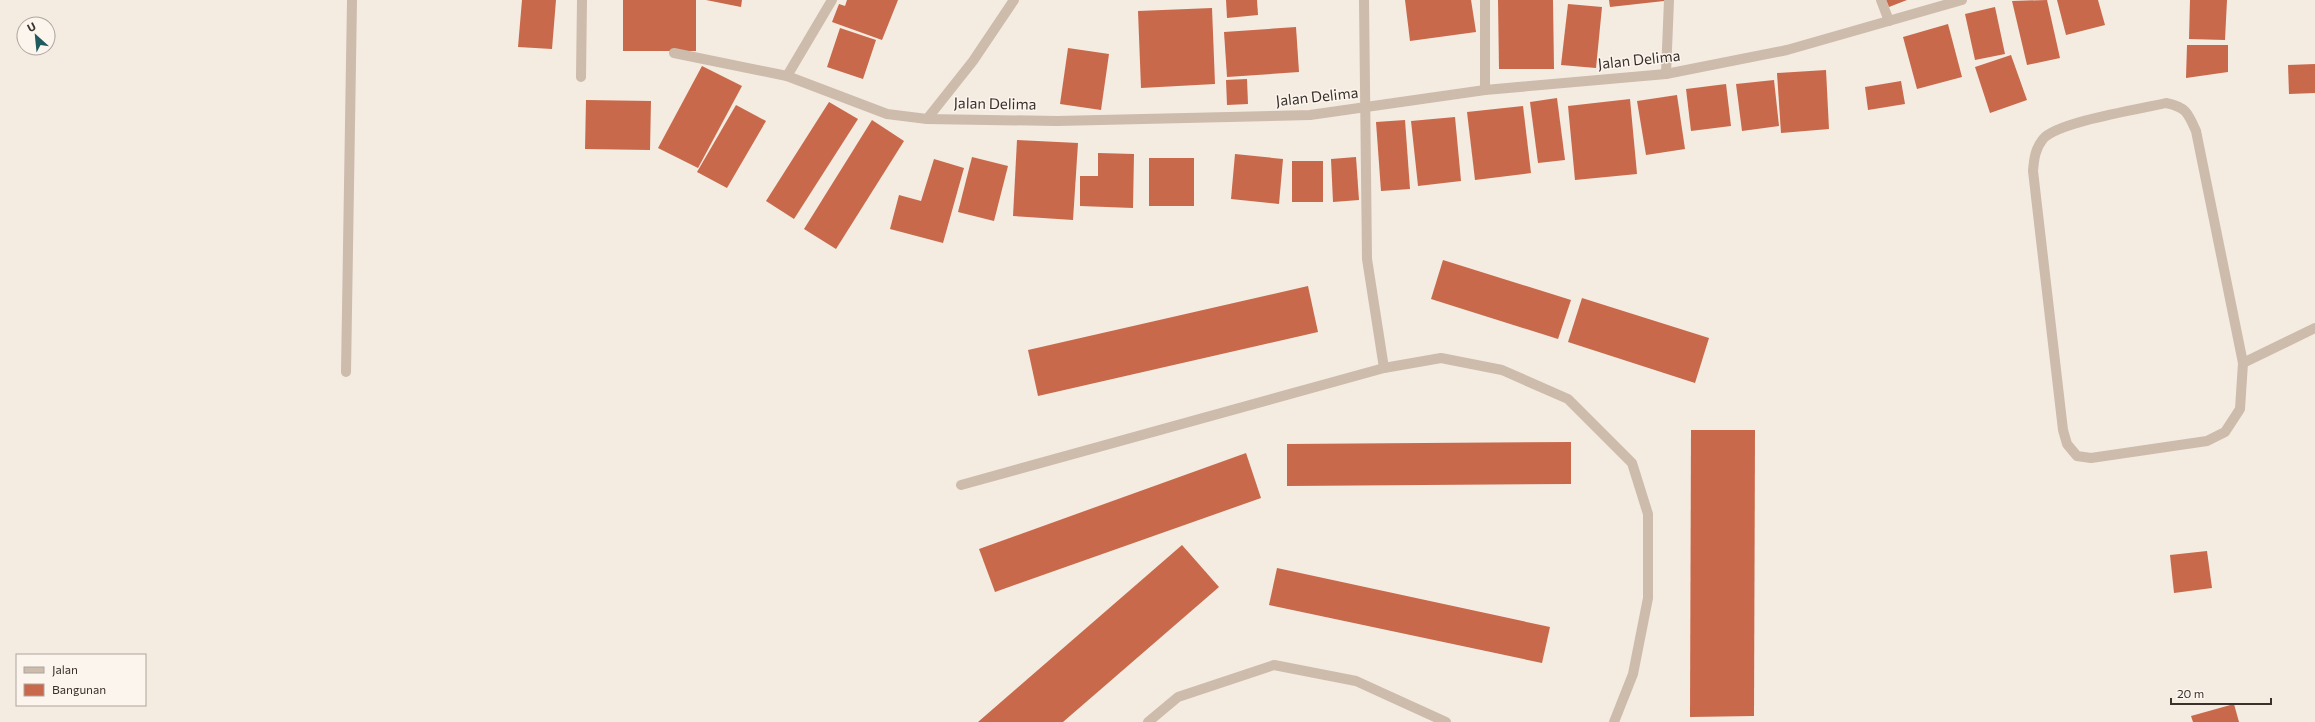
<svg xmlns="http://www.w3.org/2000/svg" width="2315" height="722" font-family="Commissioner,sans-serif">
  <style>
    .building { fill: #c8694b }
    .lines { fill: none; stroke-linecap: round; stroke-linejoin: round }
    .service { stroke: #cdbbac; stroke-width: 10 }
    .minor { stroke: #cdbbac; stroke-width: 10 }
    .labels { text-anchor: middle; stroke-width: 3; stroke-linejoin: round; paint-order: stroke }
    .street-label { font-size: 15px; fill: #3b302b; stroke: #fbf5ee }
  </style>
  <rect width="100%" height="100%" fill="#f4ebe1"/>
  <!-- building -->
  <g class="building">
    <path d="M 522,0 L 556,0 L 552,49 L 518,47 Z"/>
    <rect x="623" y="0" width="73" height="51"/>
    <path d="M 706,0 L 742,0 L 741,7 Z"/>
    <path d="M 847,0 L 898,0 L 882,40 L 832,22 L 839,4 L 845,6 Z"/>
    <path d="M 1226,0 L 1257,0 L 1258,15 L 1227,18 Z"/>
    <path d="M 1405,0 L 1471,0 L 1476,32 L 1410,41 Z"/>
    <path d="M 1498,0 L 1553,0 L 1554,69 L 1499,69 Z"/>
    <path d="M 1609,0 L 1664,0 L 1664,1 L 1610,7 Z"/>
    <path d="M 1886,0 L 1907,0 L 1889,7 Z"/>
    <path d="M 2047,0 L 2060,58 L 2027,65 L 2012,1 Z"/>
    <path d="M 2057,0 L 2098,0 L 2105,25 L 2066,35 Z"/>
    <path d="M 2190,0 L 2227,0 L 2225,40 L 2189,39 Z"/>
    <path d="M 1568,4 L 1602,7 L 1596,68 L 1561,65 Z"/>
    <path d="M 1995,7 L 2005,54 L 1975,60 L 1965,14 Z"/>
    <path d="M 1212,8 L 1215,84 L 1141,88 L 1138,11 Z"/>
    <path d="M 1948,24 L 1962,77 L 1917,89 L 1903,37 Z"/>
    <path d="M 1296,27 L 1299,72 L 1227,77 L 1224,32 Z"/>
    <path d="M 840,28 L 876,40 L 863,79 L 827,67 Z"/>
    <path d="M 2187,45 L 2228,45 L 2228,72 L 2186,78 Z"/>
    <path d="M 1068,48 L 1109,54 L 1101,110 L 1060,104 Z"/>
    <path d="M 2011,55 L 2027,100 L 1990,113 L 1975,67 Z"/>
    <path d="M 2315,64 L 2315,93 L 2289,94 L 2288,65 Z"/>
    <path d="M 702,66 L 742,86 L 698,168 L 658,148 Z"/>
    <path d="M 1826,70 L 1829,129 L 1781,133 L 1777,73 Z"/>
    <path d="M 1247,79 L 1248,104 L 1227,105 L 1226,80 Z"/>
    <path d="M 1774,80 L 1779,126 L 1742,131 L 1736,84 Z"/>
    <path d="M 1901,81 L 1905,104 L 1868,110 L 1865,87 Z"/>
    <path d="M 1726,84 L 1731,126 L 1691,131 L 1686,89 Z"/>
    <path d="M 1677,95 L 1685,149 L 1646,155 L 1637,101 Z"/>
    <path d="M 1557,98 L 1565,160 L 1538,163 L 1530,102 Z"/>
    <path d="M 1630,99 L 1637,174 L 1575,180 L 1568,106 Z"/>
    <path d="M 586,100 L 651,101 L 650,150 L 585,149 Z"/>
    <path d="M 829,102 L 858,119 L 794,219 L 766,201 Z"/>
    <path d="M 736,105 L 766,121 L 727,188 L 697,172 Z"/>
    <path d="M 1523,106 L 1531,173 L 1475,180 L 1467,112 Z"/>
    <path d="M 1455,117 L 1461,181 L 1418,186 L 1411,121 Z"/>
    <path d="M 872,120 L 904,141 L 836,249 L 804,229 Z"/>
    <path d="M 1405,120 L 1410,189 L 1381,191 L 1376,122 Z"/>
    <path d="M 1017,140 L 1078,143 L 1073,220 L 1013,216 Z"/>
    <path d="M 1098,153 L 1134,154 L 1133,208 L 1080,206 L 1080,176 L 1098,176 Z"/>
    <path d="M 1235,154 L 1283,159 L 1279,204 L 1231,199 Z"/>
    <path d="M 972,157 L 1008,166 L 994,221 L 958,212 Z"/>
    <path d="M 1356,157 L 1359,200 L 1333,202 L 1331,159 Z"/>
    <rect x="1149" y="158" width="45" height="48"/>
    <path d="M 934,159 L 964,168 L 943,243 L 890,229 L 899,195 L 921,201 Z"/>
    <rect x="1292" y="161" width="31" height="41"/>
    <path d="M 1443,260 L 1571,300 L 1558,339 L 1431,299 Z"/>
    <path d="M 1308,286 L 1318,332 L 1038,396 L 1028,350 Z"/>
    <path d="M 1582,298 L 1709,338 L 1695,383 L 1568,342 Z"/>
    <path d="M 1691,430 L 1755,430 L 1754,716 L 1690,717 Z"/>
    <path d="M 1571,442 L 1571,484 L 1287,486 L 1287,444 Z"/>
    <path d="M 1246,453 L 1261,498 L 995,592 L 979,549 Z"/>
    <path d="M 1182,545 L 1219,587 L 1063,722 L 978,722 Z"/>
    <path d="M 2207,551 L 2212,588 L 2174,593 L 2170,555 Z"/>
    <path d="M 1277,568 L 1550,627 L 1542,663 L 1269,605 Z"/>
    <path d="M 2234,704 L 2239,722 L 2193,722 L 2191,716 Z"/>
  </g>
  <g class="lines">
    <!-- service -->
    <g class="service">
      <path d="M 346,372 L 352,0"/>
      <path d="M 1148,722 L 1178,697 L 1274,665 L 1356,681 L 1446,722"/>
    </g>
    <!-- minor -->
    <g class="minor">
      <path d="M 1485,0 L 1485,90"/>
      <path d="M 1881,0 L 1889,21"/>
      <path d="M 674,53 L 787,76 L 887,114 L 927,119 L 1057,121 L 1310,115 L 1485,90 L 1666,74 L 1787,50 L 1962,0"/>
      <path d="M 1666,74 L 1669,0"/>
      <path d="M 787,76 L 832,0"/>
      <path d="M 581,77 L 582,0"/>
      <path d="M 2166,103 C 2186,107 2188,113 2196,131 L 2243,363 L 2240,409 L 2225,432 L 2207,441 L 2091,458 L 2077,456 L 2067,444 L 2063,430 L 2033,171 C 2034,159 2035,149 2043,139 C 2057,122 2140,109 2166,103 Z"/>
      <path d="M 927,119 L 973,61 L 1014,0"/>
      <path d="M 2243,363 L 2315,328"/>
      <path d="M 1384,368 L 1441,358 L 1502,370 L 1568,399 L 1632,463 L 1648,514 L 1648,598 L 1633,674 L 1614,722"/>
      <path d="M 961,485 L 1384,368 L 1367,259 L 1364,0"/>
    </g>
  </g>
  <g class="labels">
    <!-- street labels -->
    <g class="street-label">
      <text transform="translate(1639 60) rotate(-6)" y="5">Jalan Delima</text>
      <text transform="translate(1317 97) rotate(-6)" y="5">Jalan Delima</text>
      <text transform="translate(995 104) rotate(1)" y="5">Jalan Delima</text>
    </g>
  </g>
  <!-- legend -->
  <rect x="16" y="654" width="130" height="52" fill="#fbf5ee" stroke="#aea6a0"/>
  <rect x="24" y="667" width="20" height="6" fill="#cdbbac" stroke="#aea6a0"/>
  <text x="52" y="674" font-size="12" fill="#3b302b">Jalan</text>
  <rect x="24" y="684" width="20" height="12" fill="#c8694b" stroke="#aea6a0"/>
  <text x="52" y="694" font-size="12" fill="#3b302b">Bangunan</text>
  <!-- north arrow -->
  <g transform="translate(36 36) rotate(333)"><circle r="19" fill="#fbf5ee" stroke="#aea6a0"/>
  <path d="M0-3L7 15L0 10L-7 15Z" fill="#1f5a5e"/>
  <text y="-6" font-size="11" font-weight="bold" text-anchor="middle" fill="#3b302b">U</text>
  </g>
  <!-- scale -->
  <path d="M2171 698v6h100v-6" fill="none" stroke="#3b302b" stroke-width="2"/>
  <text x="2177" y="698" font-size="12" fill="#3b302b" stroke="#fbf5ee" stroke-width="3" paint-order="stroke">20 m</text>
</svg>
